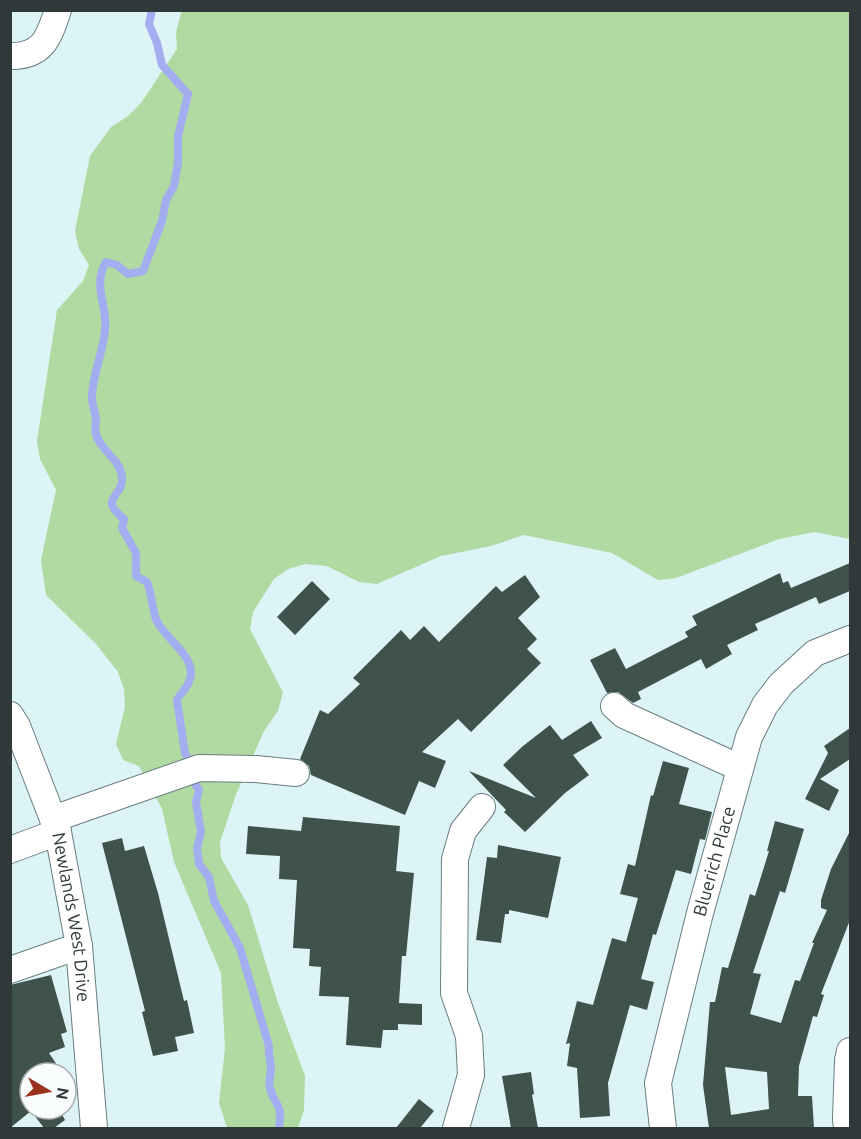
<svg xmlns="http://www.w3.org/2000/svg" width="861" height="1139" font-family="Ubuntu,sans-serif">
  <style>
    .green { fill: #b1d9a2 }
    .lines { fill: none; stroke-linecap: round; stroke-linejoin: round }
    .stream { stroke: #a3aef1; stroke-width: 8 }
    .building { fill: #40524c; fill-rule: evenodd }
    .minor-casing { stroke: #697d80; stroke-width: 28 }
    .minor { stroke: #fff; stroke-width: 26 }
    .labels { text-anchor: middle; stroke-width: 6; stroke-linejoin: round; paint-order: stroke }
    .street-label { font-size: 18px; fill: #30393a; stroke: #f9fdfe }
  </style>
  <rect width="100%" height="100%" fill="#ddf4f7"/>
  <!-- green -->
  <path class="green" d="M 184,11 L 850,11 L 850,539 L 815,532 L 779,539 L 676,578 L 658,580 L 612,553 L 524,535 L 491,546 L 441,556 L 377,584 L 359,582 L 327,566 L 305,564 L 288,569 L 274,579 L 253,612 L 250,629 L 283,692 L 278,711 L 264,731 L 235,797 L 220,842 L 221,858 L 248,905 L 277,1000 L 305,1076 L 304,1110 L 298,1128 L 227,1128 L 219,1103 L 225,1048 L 221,973 L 174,862 L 162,809 L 139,766 L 123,760 L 116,744 L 125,707 L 124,689 L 118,672 L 96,644 L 46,595 L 41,560 L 56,490 L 40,459 L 37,441 L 57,310 L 83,281 L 89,265 L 79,249 L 75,231 L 90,156 L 111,127 L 128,116 L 141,103 L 177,49 L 176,32 L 181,13 Z"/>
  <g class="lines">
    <!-- stream -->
    <g class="stream">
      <path d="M 152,10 L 149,24 L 157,43 L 162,65 L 188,94 L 178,136 L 178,163 L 174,186 L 166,200 L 162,221 L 143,271 L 128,274 L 117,265 L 106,262 C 92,287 108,304 105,330 C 103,353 92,375 92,398 C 92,406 96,413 96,421 C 96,425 94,430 96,434 C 100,451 120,458 122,477 C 124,498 97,497 124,519 L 122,528 L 136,553 L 136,576 L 147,582 C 152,594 152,607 156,619 C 163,639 202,658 188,684 C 185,690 180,694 177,700 L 185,753 L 190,763"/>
      <path d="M 195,778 L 195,784 L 199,790 L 196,802 L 201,832 L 197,848 L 199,864 L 209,877 L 214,901 L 240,948 L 243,958 L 269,1046 C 268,1054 271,1061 271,1069 C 271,1076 268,1082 270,1088 C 275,1109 283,1101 279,1128"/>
    </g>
  </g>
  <!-- building -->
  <g class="building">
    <path d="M 850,563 L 850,591 L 819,604 L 816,597 L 755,624 L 758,630 L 727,645 L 732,654 L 706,669 L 701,659 L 638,692 L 641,699 L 633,703 L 618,692 L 607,693 L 590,660 L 615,648 L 626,669 L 688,637 L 685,632 L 697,625 L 692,616 L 780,573 L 783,583 L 788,581 L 791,588 Z"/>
    <path d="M 525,575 L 540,597 L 518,618 L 537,639 L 527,649 L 541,663 L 471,732 L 458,719 L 422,752 L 446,761 L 435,788 L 419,781 L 405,815 L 311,775 L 309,766 L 300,759 L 320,710 L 328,714 L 360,684 L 353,678 L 401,630 L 410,640 L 424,626 L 439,642 L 496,586 L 502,592 Z"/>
    <path d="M 312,581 L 330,599 L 295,635 L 277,617 Z"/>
    <path d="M 591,721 L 602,738 L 573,755 L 589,775 L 565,793 L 525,832 L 504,812 L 506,810 L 469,771 L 536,798 L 503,765 L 523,746 L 550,725 L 562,740 Z"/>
    <path d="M 850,728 L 850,759 L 820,779 L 839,790 L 829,811 L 805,799 L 828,753 L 824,746 Z"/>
    <path d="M 663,761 L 689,768 L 679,804 L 712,812 L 705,840 L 700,839 L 691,874 L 676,870 L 656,935 L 653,934 L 641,979 L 654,982 L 647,1010 L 630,1005 L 608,1083 L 610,1116 L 580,1118 L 577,1068 L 567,1066 L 570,1043 L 566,1044 L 577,1001 L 593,1005 L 612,938 L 626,942 L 638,898 L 620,894 L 628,864 L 635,866 L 651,795 L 653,796 Z"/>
    <path d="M 303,817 L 400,826 L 396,871 L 414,873 L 406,956 L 402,956 L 399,1003 L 422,1004 L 422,1025 L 398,1024 L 398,1030 L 383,1030 L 381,1048 L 346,1045 L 349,997 L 319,996 L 321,967 L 309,966 L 310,949 L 293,948 L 297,880 L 279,879 L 280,856 L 246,854 L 248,826 L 301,831 Z"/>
    <path d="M 775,821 L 804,829 L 785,893 L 780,891 L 753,973 L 761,974 L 750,1014 L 781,1023 L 795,980 L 800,981 L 814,943 L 812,943 L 827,910 L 821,908 L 821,900 L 831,869 L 850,831 L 850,920 L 821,994 L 824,995 L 817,1017 L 813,1016 L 799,1066 L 798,1096 L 812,1096 L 814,1128 L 709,1128 L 703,1085 L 710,1002 L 715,1002 L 722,967 L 728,968 L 750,894 L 755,896 L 769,851 L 767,851 ZM 725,1067 L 767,1072 L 769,1109 L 731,1115 Z"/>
    <path d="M 122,838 L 125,851 L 144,846 L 158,893 L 184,1001 L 187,1000 L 194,1033 L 175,1037 L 178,1051 L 153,1056 L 142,1012 L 145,1011 L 102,843 Z"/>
    <path d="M 498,845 L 561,857 L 548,918 L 509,910 L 509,914 L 505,914 L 501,943 L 476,940 L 487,857 L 497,858 Z"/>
    <path d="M 51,975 L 67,1032 L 61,1034 L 65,1047 L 49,1053 L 57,1065 L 55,1068 L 58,1073 L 30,1073 L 30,1109 L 59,1109 L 65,1120 L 54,1128 L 44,1128 L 31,1111 L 10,1128 L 10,985 Z"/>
    <path d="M 531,1072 L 534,1094 L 532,1095 L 538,1128 L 511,1128 L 502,1076 Z"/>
    <path d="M 419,1099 L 434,1111 L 420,1128 L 396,1128 Z"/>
  </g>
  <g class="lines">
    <defs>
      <g id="minor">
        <path d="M 10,56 C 43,57 49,37 58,10"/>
        <path d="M 614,706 L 624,715 L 740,768"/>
        <path id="s1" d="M 10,715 L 17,726 L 58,832 L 79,946 L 94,1128"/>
        <path d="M 53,819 L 199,768 L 256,769 L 296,773"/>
        <path d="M 10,850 L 58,832"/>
        <path d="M 10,970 L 79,946"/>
        <path d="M 456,1128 L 471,1075 L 469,1036 L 454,993 L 455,859 L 463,831 L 482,807"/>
        <path id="s2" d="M 663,1128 L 658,1083 L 700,913 L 749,737 L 765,705 L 781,684 L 815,653 L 850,639"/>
        <path d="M 847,1128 L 846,1119 L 848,1060 L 850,1051"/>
      </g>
    </defs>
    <!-- minor casing -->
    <use href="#minor" class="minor-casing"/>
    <!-- minor -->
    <use href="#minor" class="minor"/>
  </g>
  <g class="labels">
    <!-- street labels -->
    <g class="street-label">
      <text dy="6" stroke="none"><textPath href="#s2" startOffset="274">Bluerich Place</textPath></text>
      <text dy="6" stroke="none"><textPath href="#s1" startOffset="213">Newlands West Drive</textPath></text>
    </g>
  </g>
  <!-- border -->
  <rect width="861" height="1139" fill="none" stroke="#30393a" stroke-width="24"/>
  <!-- north arrow -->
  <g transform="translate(48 1091) rotate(100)"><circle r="28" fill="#f9fdfe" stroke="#a9afb0" stroke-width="1.5"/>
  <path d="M0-4.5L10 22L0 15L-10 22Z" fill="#9a311e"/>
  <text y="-9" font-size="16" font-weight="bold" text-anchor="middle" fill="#30393a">N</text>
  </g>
</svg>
